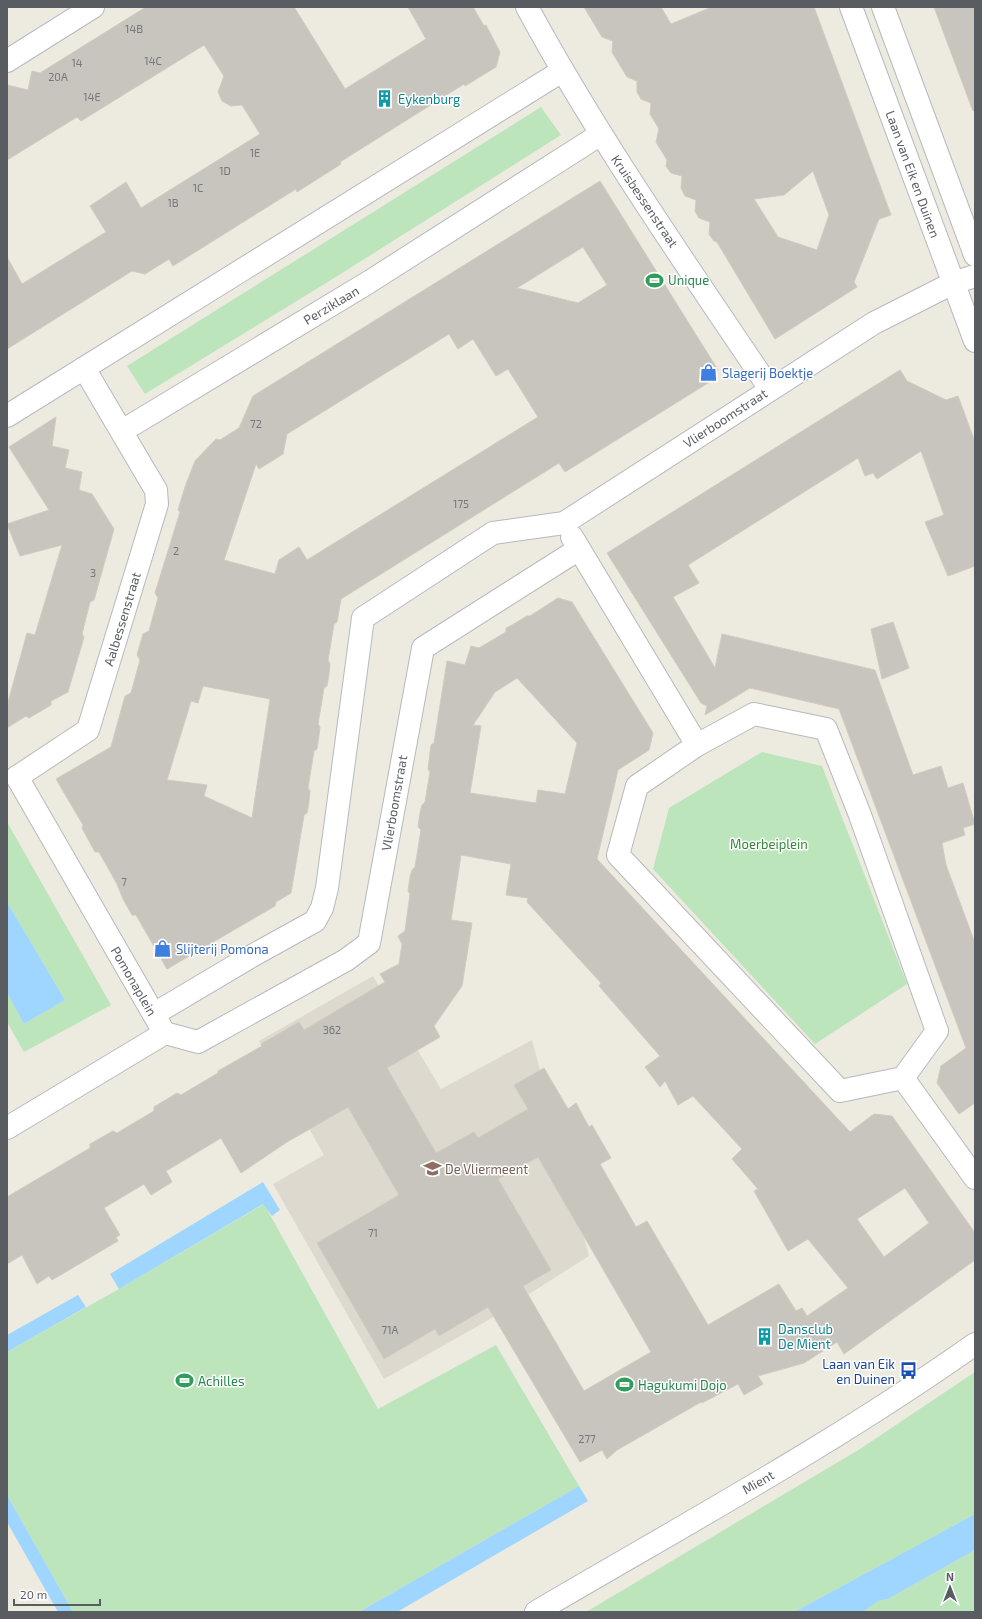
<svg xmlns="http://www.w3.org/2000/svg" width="982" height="1619" font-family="'Exo 2',sans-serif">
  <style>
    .education { fill: #ddd9cf }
    .green { fill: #bce5bc }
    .water { fill: #9ed6ff }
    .building { fill: #c8c4be; stroke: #d1cbbf; fill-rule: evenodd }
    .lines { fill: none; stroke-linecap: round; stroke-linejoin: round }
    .minor-casing { stroke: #b6b9be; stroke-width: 24 }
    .minor { stroke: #fff; stroke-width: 22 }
    .labels { text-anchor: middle; stroke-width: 3; stroke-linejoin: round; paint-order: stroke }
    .number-label { font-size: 11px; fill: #757779 }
    .culture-label { font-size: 13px; fill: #0d838f; stroke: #fff; text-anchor: start }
    .street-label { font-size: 13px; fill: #595d62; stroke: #fff }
    .leisure-label { font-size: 13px; fill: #27864d; stroke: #fff; text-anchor: start }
    .shop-label { font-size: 13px; fill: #366cbe; stroke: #fff; text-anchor: start }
    .park-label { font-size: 13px; fill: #338737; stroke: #fff }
    .education-label { font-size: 13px; fill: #785e54; stroke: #fff; text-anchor: start }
    .transit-label { font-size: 13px; fill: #164399; stroke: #fff; text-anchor: end }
  </style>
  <rect width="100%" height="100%" fill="#edeae0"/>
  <!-- education -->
  <path class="education" d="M 373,976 L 441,1089 L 532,1040 L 589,1256 L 485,1322 L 384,1379 L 273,1184 L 324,1155 L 259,1041 Z"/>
  <!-- green -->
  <g class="green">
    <path d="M 541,107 L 561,135 L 339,275 L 145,394 L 127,366 Z"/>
    <path d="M 762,752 L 822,766 L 907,984 L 815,1044 L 653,869 L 669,808 Z"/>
    <path d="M 7,822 L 111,1005 L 24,1052 L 7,1022 L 7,993 L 24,1024 L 65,1000 L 7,902 Z"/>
    <path d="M 264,1204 L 378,1409 L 496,1345 L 579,1486 L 359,1612 L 73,1612 L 7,1495 L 7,1352 L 119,1289 Z"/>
    <path d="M 975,1372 L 975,1514 L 794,1612 L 586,1612 L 860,1449 Z"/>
    <path d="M 975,1550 L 975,1612 L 863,1612 L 878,1601 L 888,1599 Z"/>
  </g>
  <!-- water -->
  <g class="water">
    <path d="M 7,902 L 65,1000 L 24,1024 L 7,993 Z"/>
    <path d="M 263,1182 L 280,1210 L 272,1216 L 263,1204 L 119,1289 L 110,1274 Z"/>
    <path d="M 78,1295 L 86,1307 L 7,1352 L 7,1335 Z"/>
    <path d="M 579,1486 L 588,1501 L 397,1612 L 359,1612 Z"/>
    <path d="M 7,1495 L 73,1612 L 58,1612 L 7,1522 Z"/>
    <path d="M 975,1514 L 975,1550 L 888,1599 L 878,1601 L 863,1612 L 794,1612 Z"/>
  </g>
  <!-- building -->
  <g class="building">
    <path d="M 146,7 L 294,7 L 345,89 L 426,39 L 408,7 L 473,7 L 484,26 L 486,25 L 500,52 L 496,67 L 465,86 L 464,84 L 340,162 L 341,164 L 297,192 L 296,189 L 173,266 L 169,259 L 145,274 L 132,271 L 7,349 L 7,257 L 22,284 L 106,232 L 90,206 L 126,182 L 141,208 L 260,134 L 242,105 L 231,106 L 222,101 L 218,92 L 224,76 L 204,45 L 81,121 L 77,117 L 7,160 L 7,85 L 28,90 L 32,71 L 40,73 Z"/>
    <path d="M 584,7 L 661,7 L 671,24 L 712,7 L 814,7 L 891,215 L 879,219 L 854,282 L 857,287 L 775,339 L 717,242 L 714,241 L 709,234 L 710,222 L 699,218 L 695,211 L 696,200 L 685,196 L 681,188 L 682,176 L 671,173 L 666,166 L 667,160 L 656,142 L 659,129 L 650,114 L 651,103 L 641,99 L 637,92 L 637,81 L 627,77 L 612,52 L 613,41 L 602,37 ZM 813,171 L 829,215 L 817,250 L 778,237 L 754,199 L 784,195 Z"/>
    <path d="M 934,7 L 975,7 L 975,110 L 973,111 Z"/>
    <path d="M 600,181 L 718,370 L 714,373 L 716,378 L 565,472 L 559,463 L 341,599 L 337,622 L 334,624 L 328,660 L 330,664 L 329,674 L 327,686 L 324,688 L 318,724 L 320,727 L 319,735 L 317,749 L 314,751 L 308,788 L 310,791 L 309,802 L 307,813 L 304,815 L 291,893 L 276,902 L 275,906 L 167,969 L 136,915 L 132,915 L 123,899 L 117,884 L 99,852 L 95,852 L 82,828 L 83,825 L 56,779 L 111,747 L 125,696 L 131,693 L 140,660 L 137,655 L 143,634 L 149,631 L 158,598 L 155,593 L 180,512 L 178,510 L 185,487 L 195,461 L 216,439 L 220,440 L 239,428 L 253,396 ZM 583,247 L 607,285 L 578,303 L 517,288 ZM 449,334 L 458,349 L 473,339 L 496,376 L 508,369 L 538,417 L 307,560 L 299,547 L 279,560 L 275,574 L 224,560 L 256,464 L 259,469 L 283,454 L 287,434 ZM 203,686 L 270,699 L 252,818 L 204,796 L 207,785 L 167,780 L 191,701 L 198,703 Z"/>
    <path d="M 900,370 L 907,381 L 946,400 L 958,396 L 975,442 L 975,566 L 948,576 L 925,522 L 944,515 L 921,451 L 877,479 L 873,473 L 865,476 L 858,458 L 688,565 L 699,583 L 673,597 L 715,668 L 722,634 L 875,670 L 913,775 L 941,766 L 948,788 L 963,783 L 975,824 L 963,828 L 965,835 L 942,843 L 946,865 L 975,943 L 975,1103 L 959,1114 L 937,1083 L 941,1066 L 966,1048 L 839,709 L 750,688 L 705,715 L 707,706 L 701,703 L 607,553 Z"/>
    <path d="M 56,417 L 52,446 L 69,450 L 65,468 L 82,472 L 79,490 L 92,494 L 114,529 L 94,600 L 90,602 L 82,634 L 84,637 L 68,692 L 51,701 L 51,705 L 29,718 L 26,716 L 7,728 L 7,706 L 27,633 L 35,635 L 62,545 L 20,556 L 7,524 L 49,510 L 9,447 Z"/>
    <path d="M 558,598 L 572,602 L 653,733 L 649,750 L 618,770 L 597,859 L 850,1132 L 874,1114 L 892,1116 L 975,1233 L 975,1260 L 844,1354 L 837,1342 L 804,1363 L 758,1376 L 763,1384 L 744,1395 L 738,1384 L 702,1403 L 701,1402 L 617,1450 L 607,1459 L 602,1450 L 580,1462 L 488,1307 L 439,1336 L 435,1329 L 384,1359 L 317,1243 L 399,1195 L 348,1107 L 287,1142 L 241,1173 L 221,1138 L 166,1171 L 172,1182 L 151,1195 L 144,1184 L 104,1208 L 120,1235 L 116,1237 L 118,1241 L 52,1280 L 49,1276 L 37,1284 L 22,1255 L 7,1264 L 7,1197 L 90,1148 L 90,1144 L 113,1131 L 117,1133 L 154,1111 L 154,1107 L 177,1093 L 181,1095 L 218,1073 L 218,1071 L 262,1046 L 261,1044 L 299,1022 L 304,1030 L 385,982 L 380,974 L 399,964 L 402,944 L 398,936 L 405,931 L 410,894 L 408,891 L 410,877 L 412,870 L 415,867 L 421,830 L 418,827 L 420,813 L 422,805 L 425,802 L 430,772 L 428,769 L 431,745 L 434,743 L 447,661 L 465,665 L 471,646 L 479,648 L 506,632 L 506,628 L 512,625 L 527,616 L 530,616 ZM 517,678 L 577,743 L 565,794 L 538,790 L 536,803 L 470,793 L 481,726 L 473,725 L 495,692 ZM 461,855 L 511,864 L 506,895 L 528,898 L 527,902 L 601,983 L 599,986 L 660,1056 L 645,1067 L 660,1087 L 665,1081 L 678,1105 L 693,1096 L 742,1149 L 732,1159 L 758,1189 L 754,1191 L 788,1251 L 808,1239 L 848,1288 L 807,1316 L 802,1308 L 796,1311 L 779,1284 L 708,1325 L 647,1221 L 636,1227 L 600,1164 L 611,1158 L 592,1125 L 589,1127 L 576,1103 L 568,1109 L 544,1068 L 514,1085 L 528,1109 L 478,1138 L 474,1132 L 436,1153 L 387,1068 L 440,1037 L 434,1026 L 462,986 L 472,923 L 451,920 ZM 538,1157 L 651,1352 L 584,1391 L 523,1286 L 551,1270 L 498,1179 ZM 905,1188 L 929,1223 L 884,1257 L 857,1219 Z"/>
    <path d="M 893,622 L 909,668 L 882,679 L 871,629 Z"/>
  </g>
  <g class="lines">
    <defs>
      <g id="minor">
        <path d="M 527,7 C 599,140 686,264 770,389"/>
        <path d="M 851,7 L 975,341"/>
        <path d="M 883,7 L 975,255"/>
        <path d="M 7,61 L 93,7"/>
        <path d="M 7,416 L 562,71"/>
        <path d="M 122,431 L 369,282 L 601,134"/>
        <path d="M 572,537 L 697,745"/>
        <path d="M 754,714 L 826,729 L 860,815 L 937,1031 L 903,1078 L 840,1091 L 618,855 L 637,786 L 697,745 Z"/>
        <path d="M 17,777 L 88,730 L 157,504 L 156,490 L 150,480 L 84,368"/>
        <path d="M 17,777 L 161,1027"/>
        <path d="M 154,1014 L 250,957 L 315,921 L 322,908 L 327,888 L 363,618 L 493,533 L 564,523 L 874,323 L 953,283 L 975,276"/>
        <path d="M 165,1033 L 198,1042 L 346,960 L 369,943 L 423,648 L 579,549"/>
        <path d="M 903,1078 L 975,1178"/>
        <path d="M 7,1128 L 165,1033"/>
        <path d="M 536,1612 C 684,1525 835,1443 975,1344"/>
      </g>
    </defs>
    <!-- minor casing -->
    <use href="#minor" class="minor-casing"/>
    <!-- minor -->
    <use href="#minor" class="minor"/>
  </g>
  <!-- icons -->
  <defs>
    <symbol id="building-bare" viewBox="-9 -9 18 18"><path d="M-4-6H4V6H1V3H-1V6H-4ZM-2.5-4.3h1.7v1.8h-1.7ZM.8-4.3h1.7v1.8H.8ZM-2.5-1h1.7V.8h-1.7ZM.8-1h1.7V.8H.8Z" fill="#0f9aa8" stroke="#fff" stroke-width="2.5" paint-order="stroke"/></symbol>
    <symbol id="stadium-bare" viewBox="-9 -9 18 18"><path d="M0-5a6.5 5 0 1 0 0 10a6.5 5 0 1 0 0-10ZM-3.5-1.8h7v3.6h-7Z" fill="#2e9e5b" stroke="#fff" stroke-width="2.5" paint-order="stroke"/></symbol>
    <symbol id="shop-bare" viewBox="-9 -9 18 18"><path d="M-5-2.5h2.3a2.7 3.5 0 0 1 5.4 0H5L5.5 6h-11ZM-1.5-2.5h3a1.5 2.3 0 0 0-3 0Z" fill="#3f7fe0" stroke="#fff" stroke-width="2.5" paint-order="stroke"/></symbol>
    <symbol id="school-bare" viewBox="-9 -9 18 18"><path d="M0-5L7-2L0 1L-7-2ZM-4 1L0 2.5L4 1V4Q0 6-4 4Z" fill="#8d6e63" stroke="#fff" stroke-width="2.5" paint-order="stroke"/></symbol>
    <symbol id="bus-bare" viewBox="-9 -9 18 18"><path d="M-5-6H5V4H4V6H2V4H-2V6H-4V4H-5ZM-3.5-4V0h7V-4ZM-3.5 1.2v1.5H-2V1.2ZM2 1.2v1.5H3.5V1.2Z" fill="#1a4fb4" stroke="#fff" stroke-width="2.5" paint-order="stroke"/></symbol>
  </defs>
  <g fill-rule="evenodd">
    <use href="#building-bare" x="372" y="86" width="25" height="25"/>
    <use href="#stadium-bare" x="642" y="268" width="25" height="25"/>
    <use href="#shop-bare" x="696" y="360" width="25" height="25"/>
    <use href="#shop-bare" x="150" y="936" width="25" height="25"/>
    <use href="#school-bare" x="420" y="1156" width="25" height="25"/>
    <use href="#building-bare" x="752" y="1324" width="25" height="25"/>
    <use href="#bus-bare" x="896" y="1358" width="25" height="25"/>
    <use href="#stadium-bare" x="172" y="1368" width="25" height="25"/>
    <use href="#stadium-bare" x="612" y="1372" width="25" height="25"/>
  </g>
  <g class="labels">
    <!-- number labels -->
    <g class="number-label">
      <text x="134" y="33">14B</text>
      <text x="153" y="65">14C</text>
      <text x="77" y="67">14</text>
      <text x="58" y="81">20A</text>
      <text x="92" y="101">14E</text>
      <text x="255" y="157">1E</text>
      <text x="225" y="175">1D</text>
      <text x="198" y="192">1C</text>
      <text x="173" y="207">1B</text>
      <text x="256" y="428">72</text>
      <text x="461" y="508">175</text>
      <text x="176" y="555">2</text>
      <text x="93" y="577">3</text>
      <text x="124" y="886">7</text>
      <text x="332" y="1034">362</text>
      <text x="373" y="1237">71</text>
      <text x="390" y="1334">71A</text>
      <text x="587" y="1443">277</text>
    </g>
    <!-- culture labels -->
    <g class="culture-label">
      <text x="398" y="104">Eykenburg</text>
      <text x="778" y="1334">Dansclub<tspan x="778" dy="15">De Mient</tspan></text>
    </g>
    <!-- street labels -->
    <g class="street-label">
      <text transform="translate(913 174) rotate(70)" y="5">Laan van Eik en Duinen</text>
      <text transform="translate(645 201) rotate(56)" y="5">Kruisbessenstraat</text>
      <text transform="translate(331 305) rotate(-31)" y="5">Perziklaan</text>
      <text transform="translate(725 418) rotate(-33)" y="5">Vlierboomstraat</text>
      <text transform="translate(122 619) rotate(-73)" y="5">Aalbessenstraat</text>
      <text transform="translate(394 803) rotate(-80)" y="5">Vlierboomstraat</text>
      <text transform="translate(134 981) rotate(60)" y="5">Pomonaplein</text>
      <text transform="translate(758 1482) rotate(-30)" y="5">Mient</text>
    </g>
    <!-- leisure labels -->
    <g class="leisure-label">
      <text x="668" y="285">Unique</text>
      <text x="198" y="1386">Achilles</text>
      <text x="638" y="1390">Hagukumi Dojo</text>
    </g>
    <!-- shop labels -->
    <g class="shop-label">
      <text x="722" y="378">Slagerij Boektje</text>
      <text x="176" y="954">Slijterij Pomona</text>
    </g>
    <!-- park labels -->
    <g class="park-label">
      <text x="769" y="849">Moerbeiplein</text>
    </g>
    <!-- education labels -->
    <g class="education-label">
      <text x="445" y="1174">De Vliermeent</text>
    </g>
    <!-- transit labels -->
    <g class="transit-label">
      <text x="895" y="1369">Laan van Eik<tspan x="895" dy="15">en Duinen</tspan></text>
    </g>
  </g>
  <!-- border -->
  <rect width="982" height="1619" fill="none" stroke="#595d62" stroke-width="16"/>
  <!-- north arrow -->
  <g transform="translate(950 1587)" stroke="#ffffff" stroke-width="3" paint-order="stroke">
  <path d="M0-3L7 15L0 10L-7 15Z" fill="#595d62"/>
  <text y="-6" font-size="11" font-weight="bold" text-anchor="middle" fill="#595d62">N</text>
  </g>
  <!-- scale -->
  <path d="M14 1599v6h86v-6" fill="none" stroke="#595d62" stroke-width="2"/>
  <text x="20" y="1599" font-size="12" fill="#595d62" stroke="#ffffff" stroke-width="3" paint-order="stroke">20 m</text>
</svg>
